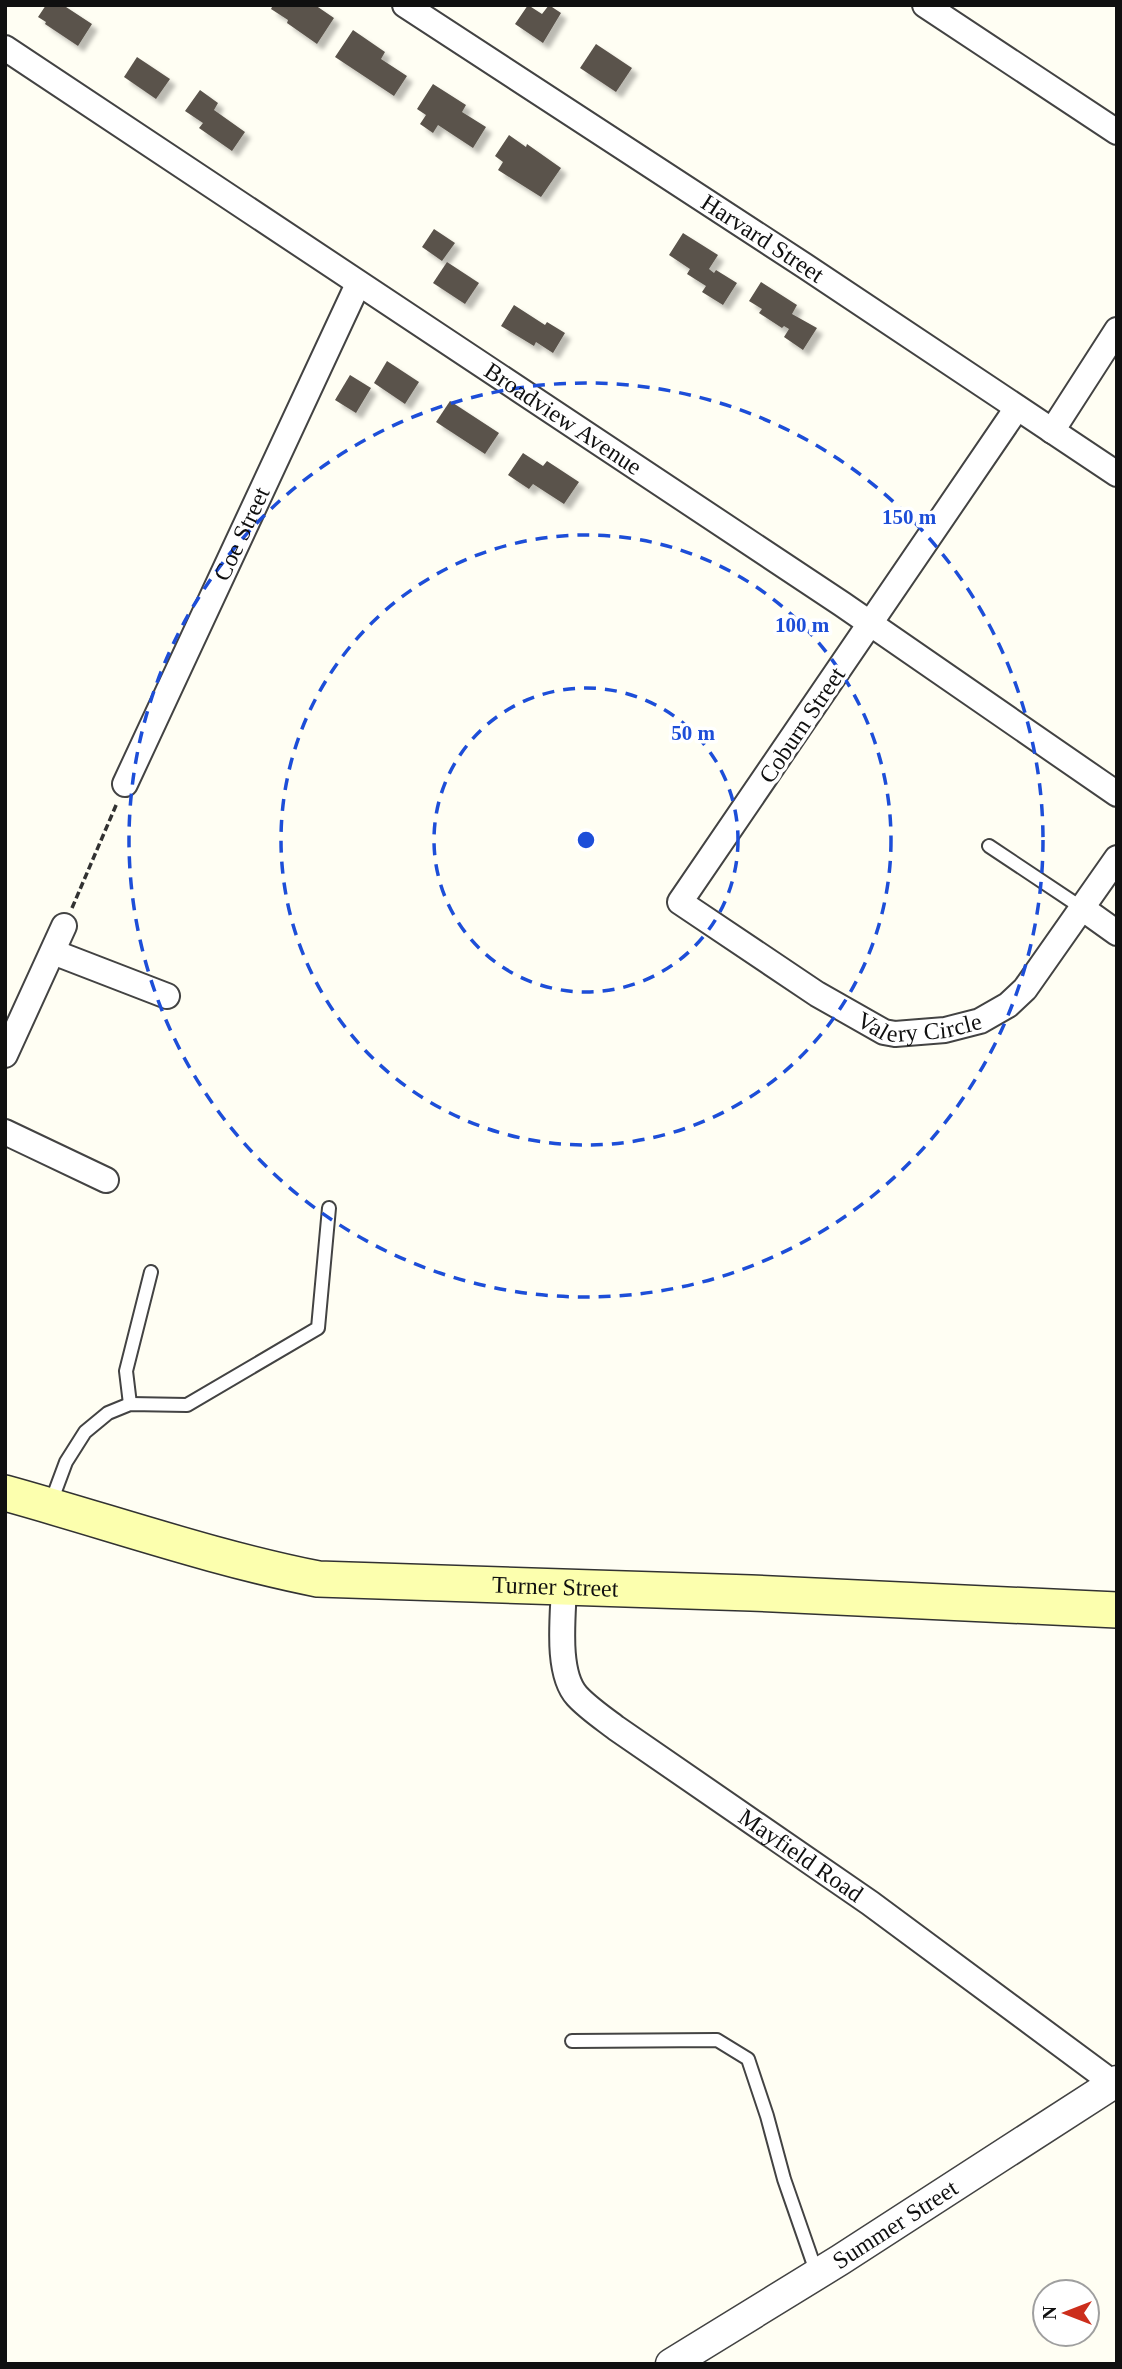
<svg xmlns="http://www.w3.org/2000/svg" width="1122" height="2369" font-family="'Times New Roman',serif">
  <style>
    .building { fill: #5a534b; filter: url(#shadow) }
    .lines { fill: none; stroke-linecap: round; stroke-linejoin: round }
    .service-casing { stroke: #434343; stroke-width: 16 }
    .minor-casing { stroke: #434343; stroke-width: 28 }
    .tertiary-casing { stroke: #434343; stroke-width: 33 }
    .secondary-casing { stroke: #323232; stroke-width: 38 }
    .path { stroke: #323232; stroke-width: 3.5; stroke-dasharray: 7 3.5; stroke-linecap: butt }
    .service { stroke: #fff; stroke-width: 12 }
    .minor { stroke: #fff; stroke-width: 24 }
    .tertiary { stroke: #fff; stroke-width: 30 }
    .secondary { stroke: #fcffae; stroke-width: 35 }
    .ring { fill: none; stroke: #1d4ed8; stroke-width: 3.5; stroke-dasharray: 12 9 }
    .labels { text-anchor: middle; stroke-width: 7; stroke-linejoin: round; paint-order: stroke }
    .street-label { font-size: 24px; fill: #101010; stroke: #fff }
    .centre { fill: #1d4ed8; stroke: #fff; stroke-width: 3.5 }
    .ring-label { font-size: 21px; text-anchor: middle; font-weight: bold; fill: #1d4ed8; stroke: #fff; stroke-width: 7; stroke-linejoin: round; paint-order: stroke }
  </style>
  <defs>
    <filter id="shadow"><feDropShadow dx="6" dy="6" stdDeviation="2" flood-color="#0004"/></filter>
  </defs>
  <rect width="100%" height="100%" fill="#fffef3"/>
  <!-- building -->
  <g class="building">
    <path d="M 46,5 L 63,5 L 92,24 L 78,46 L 45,24 L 46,22 L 38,17 Z"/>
    <path d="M 273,5 L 315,5 L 334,18 L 317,44 L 287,23 L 288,20 L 271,9 Z"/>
    <path d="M 528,5 L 542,14 L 549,5 L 561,13 L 543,43 L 515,24 Z"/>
    <path d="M 353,30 L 385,52 L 381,59 L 407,76 L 394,96 L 335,57 Z"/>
    <path d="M 596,44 L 632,68 L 616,92 L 580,68 Z"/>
    <path d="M 137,57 L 170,79 L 156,99 L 124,77 Z"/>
    <path d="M 433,84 L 466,105 L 462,112 L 486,127 L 473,148 L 438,125 L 433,133 L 420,124 L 426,115 L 417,109 Z"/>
    <path d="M 200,90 L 218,103 L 214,110 L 245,132 L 232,151 L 199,128 L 203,123 L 185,111 Z"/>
    <path d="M 509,135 L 526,147 L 527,144 L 561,168 L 541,197 L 498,170 L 503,162 L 495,156 Z"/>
    <path d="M 434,229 L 455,243 L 442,261 L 422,247 Z"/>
    <path d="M 683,233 L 718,255 L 709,269 L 714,273 L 716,270 L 737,283 L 723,305 L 702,292 L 706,286 L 687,274 L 690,269 L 669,255 Z"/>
    <path d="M 447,262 L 479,283 L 465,304 L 433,283 Z"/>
    <path d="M 761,282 L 797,305 L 792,314 L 817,328 L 803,350 L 784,337 L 789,329 L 784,326 L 782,328 L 759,313 L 762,309 L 749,301 Z"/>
    <path d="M 514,305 L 545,325 L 547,322 L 565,333 L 553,353 L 536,342 L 534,346 L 501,326 Z"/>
    <path d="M 387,361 L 419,382 L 405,404 L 374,383 Z"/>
    <path d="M 350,375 L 371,388 L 356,413 L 335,400 Z"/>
    <path d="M 450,401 L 499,433 L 485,454 L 436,422 Z"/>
    <path d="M 523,453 L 543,466 L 547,461 L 579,482 L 564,504 L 533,484 L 529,489 L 508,475 Z"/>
  </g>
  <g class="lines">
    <defs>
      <g id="service">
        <path d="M 989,846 L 1082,908"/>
        <path d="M 130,1404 L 126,1371 L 151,1272"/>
        <path d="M 50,1505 L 66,1462 L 85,1432 L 108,1413 L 130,1404 L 187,1405 L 318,1328 L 329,1208"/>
        <path d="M 572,2041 L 717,2040 L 748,2059 L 767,2116 L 784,2179 L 817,2274"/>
      </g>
      <g id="minor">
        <path id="s1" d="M 405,5 L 805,266 L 1117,474"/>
        <path d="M 925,5 L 1117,132"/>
        <path id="s2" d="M 5,48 L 842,604 L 1117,794"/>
        <path id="s3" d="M 1017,408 L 680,902 L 817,994 L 884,1032 L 895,1034 L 945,1030 L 980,1021 L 1008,1005 L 1025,989 L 1117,858"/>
        <path d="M 1052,431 L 1117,330"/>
        <path id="s4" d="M 125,784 L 358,284"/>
        <path d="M 1082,908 L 1117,933"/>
        <path d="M 53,952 L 167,996"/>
        <path d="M 5,1055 L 64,926"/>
        <path d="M 5,1132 L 106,1180"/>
        <path id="s5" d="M 564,1587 C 563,1617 556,1673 577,1696 C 588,1708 603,1718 616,1728 L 870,1903 L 1113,2083"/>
      </g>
      <g id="tertiary">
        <path id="s6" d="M 671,2364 L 840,2260 L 1117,2081"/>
      </g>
      <g id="secondary">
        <path id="s7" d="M 5,1493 C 110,1522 212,1558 318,1579 L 751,1593 L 1117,1610"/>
      </g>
    </defs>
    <!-- service casing -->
    <use href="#service" class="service-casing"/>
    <!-- minor casing -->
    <use href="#minor" class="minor-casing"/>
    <!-- tertiary casing -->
    <use href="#tertiary" class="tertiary-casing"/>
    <!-- secondary casing -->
    <use href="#secondary" class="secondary-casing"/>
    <!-- path -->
    <path class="path" d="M 72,908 L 117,803"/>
    <!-- service -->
    <use href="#service" class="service"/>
    <!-- minor -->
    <use href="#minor" class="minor"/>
    <!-- tertiary -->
    <use href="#tertiary" class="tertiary"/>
    <!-- secondary -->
    <use href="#secondary" class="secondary"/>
  </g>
  <!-- distance rings -->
  <g class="ring">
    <circle cx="586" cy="840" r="152"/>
    <circle cx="586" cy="840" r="305"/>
    <circle cx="586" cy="840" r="457"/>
  </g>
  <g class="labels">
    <!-- street labels -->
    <g class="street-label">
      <text dy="8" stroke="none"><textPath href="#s1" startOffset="427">Harvard Street</textPath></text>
      <text dy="8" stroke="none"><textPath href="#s2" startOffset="670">Broadview Avenue</textPath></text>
      <text dy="8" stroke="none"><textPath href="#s4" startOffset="276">Coe Street</textPath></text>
      <text transform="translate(802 725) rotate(-56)" y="8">Coburn Street</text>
      <text dy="8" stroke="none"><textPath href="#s3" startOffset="875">Valery Circle</textPath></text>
      <text dy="8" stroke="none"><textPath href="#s7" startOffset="562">Turner Street</textPath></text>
      <text dy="8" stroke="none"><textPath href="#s5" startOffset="387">Mayfield Road</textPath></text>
      <text dy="8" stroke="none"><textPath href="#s6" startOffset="264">Summer Street</textPath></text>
    </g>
  </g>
  <circle cx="586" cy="840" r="10" class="centre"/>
  <g class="ring-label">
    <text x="909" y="524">150 m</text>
    <text x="802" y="632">100 m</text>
    <text x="693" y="740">50 m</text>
  </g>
  <!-- border -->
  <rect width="1122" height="2369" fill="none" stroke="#101010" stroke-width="14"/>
  <!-- north arrow -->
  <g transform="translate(1066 2313) rotate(270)"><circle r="33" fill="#ffffff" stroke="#9f9f9f" stroke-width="2"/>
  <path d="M0-5L12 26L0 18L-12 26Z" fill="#cc2e1c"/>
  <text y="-10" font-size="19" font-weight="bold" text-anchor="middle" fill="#101010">N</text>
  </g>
</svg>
